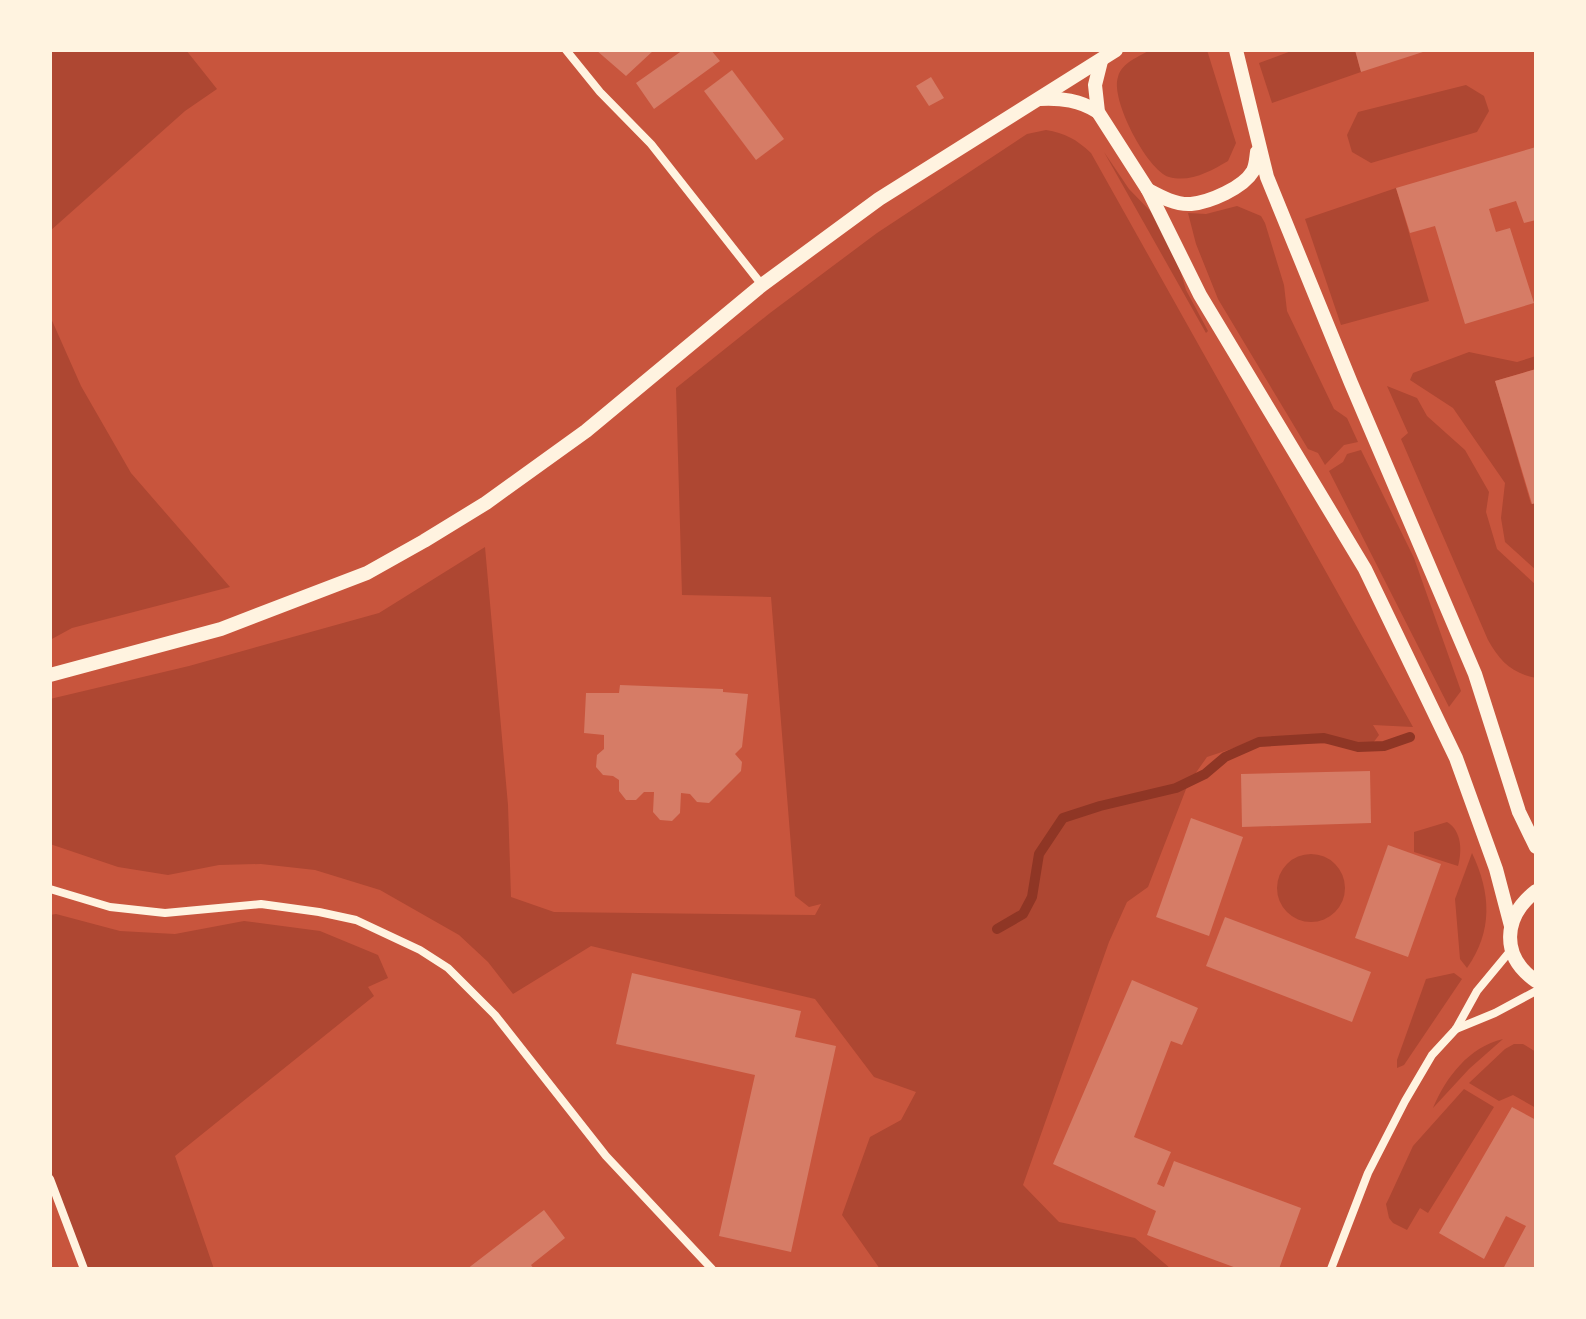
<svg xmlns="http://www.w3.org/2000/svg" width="1586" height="1319" font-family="'Noto Serif',serif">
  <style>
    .green { fill: #ae4732 }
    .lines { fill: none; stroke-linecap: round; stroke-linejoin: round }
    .stream { stroke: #8f3625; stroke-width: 10 }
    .building { fill: #d67c66 }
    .minor { stroke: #fff3e0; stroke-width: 8 }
    .tertiary { stroke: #fff3e0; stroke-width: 14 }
  </style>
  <rect width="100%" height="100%" fill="#c8553d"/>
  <!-- green -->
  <g class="green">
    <path d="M 50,50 L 186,50 L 217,89 L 185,111 L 50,231 Z"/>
    <path d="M 1150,50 L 1207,50 L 1236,143 L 1228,161 C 1211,171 1190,183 1169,177 C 1147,170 1110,99 1118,77 C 1122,62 1139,57 1150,50 Z"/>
    <path d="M 1294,50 L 1355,50 L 1361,72 L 1272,103 L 1259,63 Z"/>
    <path d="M 1466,85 L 1484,96 L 1489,111 L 1477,132 L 1371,163 L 1352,152 L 1347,135 L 1358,112 Z"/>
    <path d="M 1046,130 C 1065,133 1076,139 1091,153 L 1413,727 L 1373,725 L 1379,735 L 1373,743 L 1246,744 L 1207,757 L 1188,784 L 1148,887 L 1127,902 L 1109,942 L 1023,1185 L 1059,1222 L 1135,1238 L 1171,1269 L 880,1269 L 842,1215 L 870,1137 L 901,1120 L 916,1092 L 874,1077 L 815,999 L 591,946 L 513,994 L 488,962 L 459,935 L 380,890 L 315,870 L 261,864 L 219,865 L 168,875 L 118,867 L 50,844 L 50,699 L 189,666 L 379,613 L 485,547 L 508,805 L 511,897 L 554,912 L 815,915 L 821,904 L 809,907 L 795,896 L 771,597 L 682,595 L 676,388 L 770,313 L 877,233 L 1027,134 Z"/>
    <path d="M 1104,152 L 1129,189 L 1158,219 L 1176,256 L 1186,290 L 1208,331 L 1206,333 Z"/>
    <path d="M 1396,188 L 1429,301 L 1341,325 L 1305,219 Z"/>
    <path d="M 1237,206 L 1261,216 L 1265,223 L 1284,285 L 1287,311 L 1334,409 L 1347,418 L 1358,442 L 1344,445 L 1325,465 L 1318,453 L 1308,449 L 1218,299 L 1196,244 L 1188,213 L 1206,214 Z"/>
    <path d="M 50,316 L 81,386 L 131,473 L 230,587 L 72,628 L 50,640 Z"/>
    <path d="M 1469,352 L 1517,362 L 1536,356 L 1536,369 L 1495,381 L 1531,504 L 1536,503 L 1536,570 L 1505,542 L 1501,518 L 1505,483 L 1453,408 L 1410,380 L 1413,373 Z"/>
    <path d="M 1387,386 L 1417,398 L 1427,416 L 1465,450 L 1489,492 L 1486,512 L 1497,549 L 1536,585 L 1536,678 C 1511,673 1500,661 1488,640 L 1401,439 L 1408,433 Z"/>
    <path d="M 1361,450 L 1414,558 L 1461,691 L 1449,707 L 1329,471 L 1343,462 L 1347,454 Z"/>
    <path d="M 1447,822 C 1462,831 1462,851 1458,866 L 1414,852 L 1414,832 Z"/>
    <path d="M 1472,853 C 1491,893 1493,931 1467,968 L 1460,959 L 1455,899 Z"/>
    <circle cx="1311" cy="888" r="34"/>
    <path d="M 56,914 L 120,931 L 175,934 L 244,921 L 320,931 L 378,955 L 388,978 L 368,987 L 374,996 L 175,1156 L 214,1269 L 86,1269 L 50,1176 L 50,915 Z"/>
    <path d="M 1454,973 L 1462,979 L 1404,1065 L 1397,1068 L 1397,1060 L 1426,979 Z"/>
    <path d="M 1503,1039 L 1469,1069 L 1433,1108 C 1446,1077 1469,1047 1503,1039 Z"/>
    <path d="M 1514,1044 L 1523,1044 L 1536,1052 L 1536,1108 L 1513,1095 L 1499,1101 L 1469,1083 L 1505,1049 Z"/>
    <path d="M 1464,1089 L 1494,1107 L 1428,1213 L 1420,1208 L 1407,1230 L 1393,1223 L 1389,1218 L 1386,1204 L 1389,1198 L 1413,1146 Z"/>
  </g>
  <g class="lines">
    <!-- stream -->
    <path class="stream" d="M 997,929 L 1023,914 L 1032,897 L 1039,854 L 1063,818 L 1100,806 L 1176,788 L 1205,774 L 1225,757 L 1259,742 L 1324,738 L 1358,747 L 1384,746 L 1410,737"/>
  </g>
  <!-- building -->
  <g class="building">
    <path d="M 596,50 L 654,50 L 626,76 Z"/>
    <path d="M 683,50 L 711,50 L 720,61 L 654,109 L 636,83 Z"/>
    <path d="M 1355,50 L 1426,50 L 1426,51 L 1361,72 Z"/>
    <path d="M 732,70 L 784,139 L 756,160 L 704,91 Z"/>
    <path d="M 931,77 L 944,98 L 929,106 L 916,86 Z"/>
    <path d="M 1536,147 L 1536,220 L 1524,223 L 1516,201 L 1489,209 L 1496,232 L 1510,228 L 1534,303 L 1465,324 L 1435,226 L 1410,233 L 1396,188 Z"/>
    <path d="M 1536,369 L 1536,503 L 1532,504 L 1495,381 Z"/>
    <path d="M 620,685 L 723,689 L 723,692 L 748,694 L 742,747 L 735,754 L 742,762 L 741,771 L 709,803 L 697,802 L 690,794 L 681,793 L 680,813 L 672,821 L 660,820 L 653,812 L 654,792 L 644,792 L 636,800 L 626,800 L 619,791 L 619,780 L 613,776 L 603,775 L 596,767 L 597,755 L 604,749 L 604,735 L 584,733 L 586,693 L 619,693 Z"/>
    <path d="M 1370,771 L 1371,823 L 1242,827 L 1241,774 Z"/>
    <path d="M 1191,818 L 1243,837 L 1209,936 L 1156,917 Z"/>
    <path d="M 1388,845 L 1441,864 L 1408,957 L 1355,938 Z"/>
    <path d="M 1225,917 L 1371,972 L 1352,1022 L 1206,966 Z"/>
    <path d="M 632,973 L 801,1011 L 795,1037 L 836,1046 L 791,1252 L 719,1236 L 755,1075 L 616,1044 Z"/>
    <path d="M 1132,980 L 1198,1008 L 1182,1045 L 1171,1041 L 1134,1137 L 1171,1152 L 1157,1184 L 1164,1187 L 1174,1161 L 1301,1208 L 1279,1269 L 1239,1269 L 1147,1235 L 1156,1211 L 1053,1164 Z"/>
    <path d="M 1512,1107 L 1536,1120 L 1536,1269 L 1503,1269 L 1526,1226 L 1506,1216 L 1484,1259 L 1439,1233 Z"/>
    <path d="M 544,1210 L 565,1238 L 531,1265 L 534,1269 L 467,1269 Z"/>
  </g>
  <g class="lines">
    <!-- minor -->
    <g class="minor">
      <path d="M 566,50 L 600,92 L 651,144 L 762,285"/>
      <path d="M 50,889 L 110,907 L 165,913 L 261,904 L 319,912 L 356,920 L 420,950 L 448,968 L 495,1015 L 606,1156 L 712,1269"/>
      <path d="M 1456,1029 L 1495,1013 L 1536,991"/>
      <path d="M 50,1179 L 84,1269"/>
      <path d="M 1331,1269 L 1368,1173 L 1405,1101 L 1432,1055 L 1456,1029 L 1477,991 L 1511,950"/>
    </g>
    <!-- tertiary -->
    <g class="tertiary">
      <path d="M 1236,50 L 1267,177 L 1351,383 L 1475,674 L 1519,812 L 1536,847"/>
      <path d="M 1101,61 L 1095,85 L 1098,112 L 1148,190 L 1200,295 L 1365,569 L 1456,758 L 1496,869 L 1511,926"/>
      <path d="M 1040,99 C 1061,98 1080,100 1098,112"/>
      <path d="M 1148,190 C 1161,197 1176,205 1191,204 C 1210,202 1243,188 1253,171 C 1256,165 1256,159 1257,152"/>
      <path d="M 50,675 L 221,629 L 367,573 L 424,541 L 486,503 L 586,431 L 762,285 L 879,199 L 1116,50"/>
      <path d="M 1536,891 C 1503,917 1500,956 1536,981"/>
    </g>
  </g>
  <!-- border -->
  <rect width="1586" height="1319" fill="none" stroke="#fff3e0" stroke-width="104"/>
</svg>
